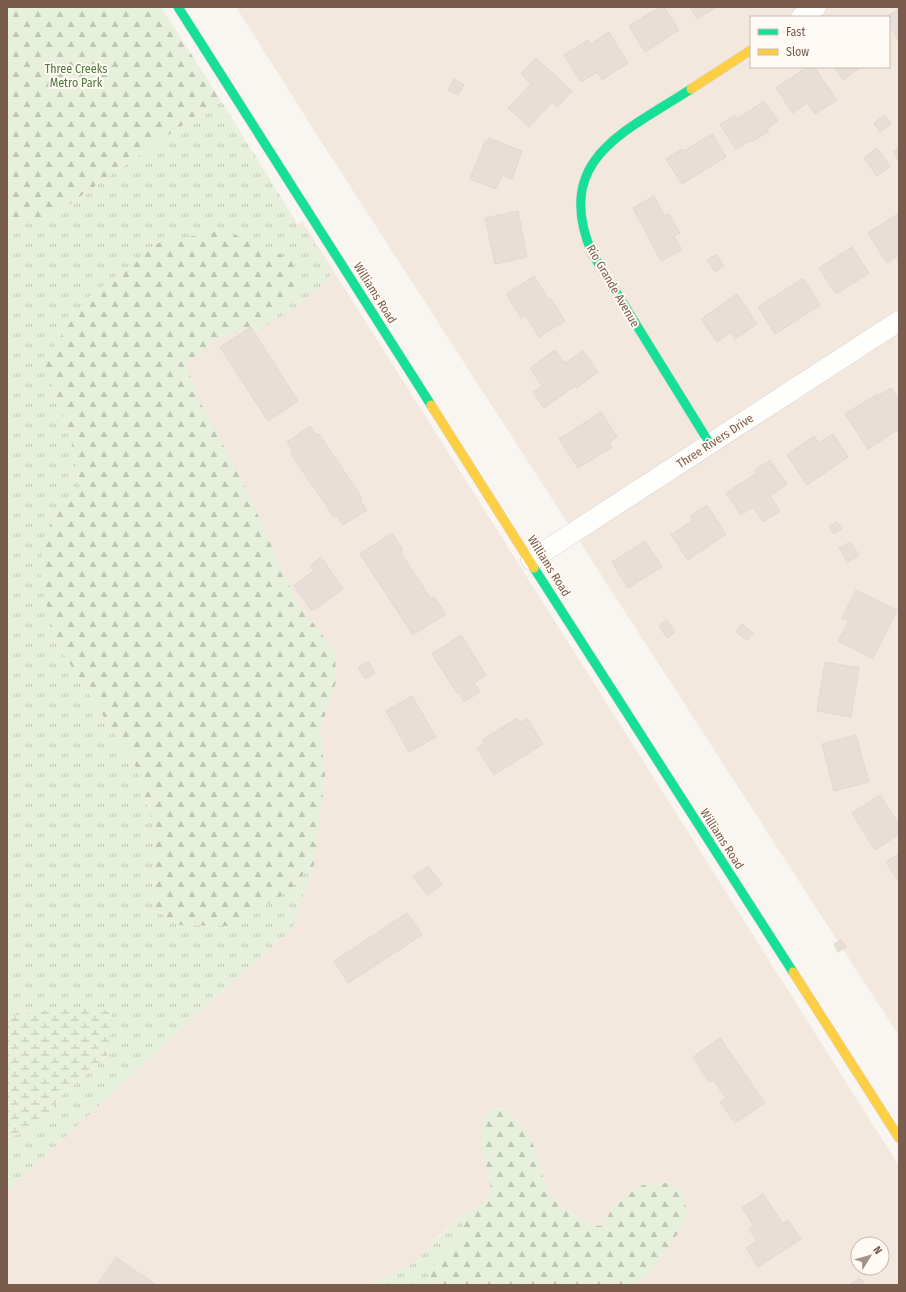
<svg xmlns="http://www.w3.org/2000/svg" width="906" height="1292" font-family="'Fira Sans Condensed',sans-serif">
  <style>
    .residential { fill: #f2e8de; fill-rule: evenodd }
    .grass { fill: url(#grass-tufts) }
    .forest { fill: url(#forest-firs) }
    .wetland { fill: url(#wetland-marsh) }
    .building { fill: #e6ded7; stroke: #e2d8d2 }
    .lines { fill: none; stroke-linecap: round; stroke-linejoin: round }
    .street-casing { stroke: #d7d1cb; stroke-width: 21 }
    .fast-casing { stroke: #d9d2cb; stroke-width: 10 }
    .slow-casing { stroke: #d9d2cb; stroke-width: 10 }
    .street { stroke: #fefefd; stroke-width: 20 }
    .fast { stroke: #16e098; stroke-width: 9 }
    .slow { stroke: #ffcf43; stroke-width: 9 }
    .labels { text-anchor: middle; stroke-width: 4; stroke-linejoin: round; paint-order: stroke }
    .park-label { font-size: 12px; fill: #537a41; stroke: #fffaf3 }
    .street-label { font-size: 12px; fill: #7a5c4d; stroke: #fffaf3 }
  </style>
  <defs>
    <pattern id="grass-tufts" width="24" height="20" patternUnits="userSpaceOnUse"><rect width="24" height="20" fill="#e7f0db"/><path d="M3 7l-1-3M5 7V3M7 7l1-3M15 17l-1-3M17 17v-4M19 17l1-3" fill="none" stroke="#c0c6b4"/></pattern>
    <pattern id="forest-firs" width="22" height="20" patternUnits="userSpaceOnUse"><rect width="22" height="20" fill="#e7f0db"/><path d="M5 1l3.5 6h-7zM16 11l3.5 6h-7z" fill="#c0c6b4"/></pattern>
    <pattern id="wetland-marsh" width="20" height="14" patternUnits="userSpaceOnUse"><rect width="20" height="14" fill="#e7f0db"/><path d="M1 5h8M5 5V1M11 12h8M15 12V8" fill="none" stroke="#c0c6b4"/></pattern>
  </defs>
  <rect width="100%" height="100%" fill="#f9f5f0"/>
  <!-- residential -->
  <g class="residential">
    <path d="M 236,7 L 899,7 L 899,1036 L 326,149 ZM 751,17 L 889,17 L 889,67 L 751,67 Z"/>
    <path d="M 302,221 L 899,1166 L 899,1285 L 627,1285 L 643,1279 L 683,1226 L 649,1183 L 631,1190 L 612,1208 L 603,1226 L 590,1225 L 560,1206 L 546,1189 L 542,1173 L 519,1123 L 504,1108 L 492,1109 L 481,1143 L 492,1193 L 485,1202 L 465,1213 L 437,1237 L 417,1261 L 371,1284 L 363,1285 L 7,1285 L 7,1191 L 193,1018 L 292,929 L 314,866 L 117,360 ZM 858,1244 L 882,1244 L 882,1268 L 858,1268 Z"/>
  </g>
  <!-- grass -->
  <g class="grass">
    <path d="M 220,99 L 294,218 L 299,229 L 304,228 L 325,261 L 330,272 L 329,280 L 293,309 L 254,333 L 252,326 L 267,320 L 43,363 L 70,435 L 80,487 L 52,520 L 54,639 L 136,767 L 154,830 L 152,908 L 291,890 L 308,868 L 314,866 L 292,929 L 193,1018 L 7,1191 L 7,1138 L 24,1132 L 45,1117 L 61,1096 L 107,1056 L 37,1011 L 7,1018 L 7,225 L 48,219 Z"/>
    <path d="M 465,1213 L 462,1226 L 464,1235 L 450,1246 L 429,1272 L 430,1285 L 373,1285 L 371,1284 L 417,1261 L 434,1241 Z"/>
  </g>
  <!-- forest -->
  <g class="forest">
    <path d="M 7,7 L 161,7 L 220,99 L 48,219 L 7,225 Z"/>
    <path d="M 224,230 L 295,261 L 300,295 L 267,320 L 228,335 L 216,338 L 186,364 L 196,394 L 246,488 L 295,600 L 335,651 L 336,682 L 320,729 L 325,775 L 314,866 L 308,868 L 291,890 L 229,926 L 177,925 L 152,908 L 154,830 L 136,767 L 54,639 L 38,565 L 52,520 L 80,486 L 70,435 L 43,363 L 86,299 L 158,243 Z"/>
    <path d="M 504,1108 L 519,1123 L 532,1142 L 538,1158 L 546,1189 L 560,1206 L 590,1225 L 603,1226 L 612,1208 L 631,1190 L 649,1183 L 666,1183 L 683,1193 L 687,1213 L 683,1226 L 670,1244 L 656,1266 L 643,1279 L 627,1285 L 430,1285 L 429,1272 L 450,1246 L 464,1235 L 462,1226 L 465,1213 L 485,1202 L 492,1193 L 481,1143 L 483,1120 L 492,1109 Z"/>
  </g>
  <!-- wetland -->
  <path class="wetland" d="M 80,1008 L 88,1008 L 111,1011 L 112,1026 L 107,1056 L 61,1096 L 45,1117 L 24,1132 L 7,1138 L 7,1018 L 37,1011 Z"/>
  <!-- building -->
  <g class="building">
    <path d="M 660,7 L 664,7 L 679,30 L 645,52 L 629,26 Z"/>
    <path d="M 690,7 L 716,7 L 697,19 Z"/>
    <path d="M 899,9 L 899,41 L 889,25 L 889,17 L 886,17 Z"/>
    <path d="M 609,32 L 628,63 L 602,80 L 597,72 L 581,82 L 564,55 L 588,40 L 591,44 Z"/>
    <path d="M 536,58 L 572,91 L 557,107 L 552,102 L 529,127 L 508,108 L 531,84 L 521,74 Z"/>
    <path d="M 807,67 L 814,67 L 837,100 L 815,114 L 807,103 L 793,113 L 776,88 Z"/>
    <path d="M 834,67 L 861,67 L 843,80 Z"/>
    <path d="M 454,79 L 464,85 L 458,95 L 448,90 Z"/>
    <path d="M 764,101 L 778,121 L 767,129 L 769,131 L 752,142 L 751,140 L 736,149 L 720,125 L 735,115 L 737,119 Z"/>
    <path d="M 885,115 L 891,124 L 880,132 L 874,123 Z"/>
    <path d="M 712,134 L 726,157 L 682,184 L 666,159 L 682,149 L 684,151 Z"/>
    <path d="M 489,138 L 522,151 L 512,179 L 502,175 L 496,189 L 470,179 L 485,141 L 487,142 Z"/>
    <path d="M 899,147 L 899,161 L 893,151 Z"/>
    <path d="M 877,148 L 890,167 L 877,176 L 864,158 Z"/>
    <path d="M 654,196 L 665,216 L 669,214 L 680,233 L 674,236 L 682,250 L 661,261 L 633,208 Z"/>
    <path d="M 518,211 L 527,257 L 495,264 L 485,218 Z"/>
    <path d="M 899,213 L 899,255 L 887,263 L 868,233 Z"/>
    <path d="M 852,247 L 869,273 L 836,294 L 819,268 Z"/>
    <path d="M 716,254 L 724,266 L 715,272 L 707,260 Z"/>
    <path d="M 534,276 L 549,300 L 551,299 L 565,321 L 539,337 L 525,315 L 521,318 L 506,294 Z"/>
    <path d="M 803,278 L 820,305 L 775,334 L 758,307 Z"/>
    <path d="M 737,294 L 757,324 L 735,339 L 730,332 L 717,342 L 701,319 Z"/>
    <path d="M 251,327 L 298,401 L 268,421 L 220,347 Z"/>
    <path d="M 555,350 L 565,363 L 583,351 L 598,372 L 577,388 L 575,386 L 544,408 L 533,392 L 542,386 L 530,368 Z"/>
    <path d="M 891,388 L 899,399 L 899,429 L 868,449 L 845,414 L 877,394 L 878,396 Z"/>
    <path d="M 601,412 L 617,437 L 609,442 L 612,447 L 578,468 L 559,439 Z"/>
    <path d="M 310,426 L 316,435 L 319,434 L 362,498 L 360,500 L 367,510 L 343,525 L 336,515 L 334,517 L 290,453 L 293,451 L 287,442 Z"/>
    <path d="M 833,434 L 848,457 L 807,485 L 787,455 L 814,436 L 819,443 Z"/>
    <path d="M 770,460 L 787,484 L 770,496 L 780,511 L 763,522 L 753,507 L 741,515 L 726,493 L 757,473 L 755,470 Z"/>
    <path d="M 707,505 L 726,534 L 688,560 L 671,535 L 693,520 L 690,516 Z"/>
    <path d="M 837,522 L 842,529 L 834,534 L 829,526 Z"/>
    <path d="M 392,533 L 403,550 L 400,552 L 431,599 L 434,597 L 446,614 L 413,635 L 360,554 Z"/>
    <path d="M 645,541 L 662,567 L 628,588 L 612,562 Z"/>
    <path d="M 850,542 L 859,555 L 848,562 L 839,548 Z"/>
    <path d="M 321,557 L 343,589 L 312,611 L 294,585 L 314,571 L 310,566 Z"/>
    <path d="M 856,590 L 897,610 L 873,659 L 838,641 L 849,621 L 842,618 Z"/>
    <path d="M 667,620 L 675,632 L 667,638 L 659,626 Z"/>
    <path d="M 742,624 L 753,633 L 747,640 L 736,632 Z"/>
    <path d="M 461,635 L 486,675 L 474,683 L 480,692 L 464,702 L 459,692 L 457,693 L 432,654 Z"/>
    <path d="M 368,661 L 375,673 L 365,679 L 358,668 Z"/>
    <path d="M 825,662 L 859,668 L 851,717 L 817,711 Z"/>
    <path d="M 412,696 L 436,737 L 409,752 L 386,711 Z"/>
    <path d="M 517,718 L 520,723 L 527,718 L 543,744 L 494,775 L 477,748 L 485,744 L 482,740 Z"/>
    <path d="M 856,735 L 869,782 L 834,791 L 822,744 Z"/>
    <path d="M 880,795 L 899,825 L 899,834 L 875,850 L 852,813 Z"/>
    <path d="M 899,854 L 899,882 L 886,862 Z"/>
    <path d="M 428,866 L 442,884 L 428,895 L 413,877 Z"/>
    <path d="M 407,913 L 422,935 L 348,983 L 334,961 Z"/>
    <path d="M 841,940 L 846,947 L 838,952 L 834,944 Z"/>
    <path d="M 720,1038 L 765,1103 L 735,1123 L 720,1102 L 726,1098 L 713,1080 L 710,1083 L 693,1057 Z"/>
    <path d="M 763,1194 L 783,1224 L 788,1220 L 801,1239 L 758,1267 L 746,1248 L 757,1241 L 749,1229 L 754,1226 L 742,1208 Z"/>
    <path d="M 116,1257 L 156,1285 L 97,1285 Z"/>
    <path d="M 860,1278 L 865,1285 L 849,1285 Z"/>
  </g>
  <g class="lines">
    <defs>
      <g id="street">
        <path d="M 801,17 L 816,7"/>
        <path d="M 531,560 L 899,321"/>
      </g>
      <g id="fast">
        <path d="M 178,7 L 431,405"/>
        <path d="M 691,89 C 625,132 552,159 592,253 L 710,444"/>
        <path d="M 534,568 L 793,972"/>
      </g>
      <g id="slow">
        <path d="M 691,89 L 751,50"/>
        <path d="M 431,405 L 534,568"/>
        <path d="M 793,972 L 899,1138"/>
      </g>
    </defs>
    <!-- street casing -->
    <use href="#street" class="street-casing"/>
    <!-- fast casing -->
    <use href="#fast" class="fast-casing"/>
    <!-- slow casing -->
    <use href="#slow" class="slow-casing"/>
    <!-- street -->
    <use href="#street" class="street"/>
    <!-- fast -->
    <use href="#fast" class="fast"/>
    <!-- slow -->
    <use href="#slow" class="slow"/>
  </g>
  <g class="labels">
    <!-- park labels -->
    <g class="park-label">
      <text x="76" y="73">Three Creeks<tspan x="76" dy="14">Metro Park</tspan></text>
    </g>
    <!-- street labels -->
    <g class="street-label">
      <text transform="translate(613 286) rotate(60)" y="4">Rio Grande Avenue</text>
      <text transform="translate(375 293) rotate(58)" y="4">Williams Road</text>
      <text transform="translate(715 441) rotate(-33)" y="4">Three Rivers Drive</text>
      <text transform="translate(549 566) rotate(58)" y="4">Williams Road</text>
      <text transform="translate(722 839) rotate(57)" y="4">Williams Road</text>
    </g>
  </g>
  <!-- border -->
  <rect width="906" height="1292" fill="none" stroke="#7a5c4d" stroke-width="16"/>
  <!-- legend -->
  <rect x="750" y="16" width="140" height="52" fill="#fffaf3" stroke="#cabbb1"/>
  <rect x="758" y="29" width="20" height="6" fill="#16e098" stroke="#cabbb1"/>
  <text x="786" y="36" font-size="12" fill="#7a5c4d">Fast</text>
  <rect x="758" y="49" width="20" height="6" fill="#ffcf43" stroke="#cabbb1"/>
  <text x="786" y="56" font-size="12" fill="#7a5c4d">Slow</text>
  <!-- north arrow -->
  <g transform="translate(870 1256) rotate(53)"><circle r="19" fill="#fffaf3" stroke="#cabbb1"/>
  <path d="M0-3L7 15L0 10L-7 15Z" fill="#a69286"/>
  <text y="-6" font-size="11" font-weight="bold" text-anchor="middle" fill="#7a5c4d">N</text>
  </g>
</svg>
